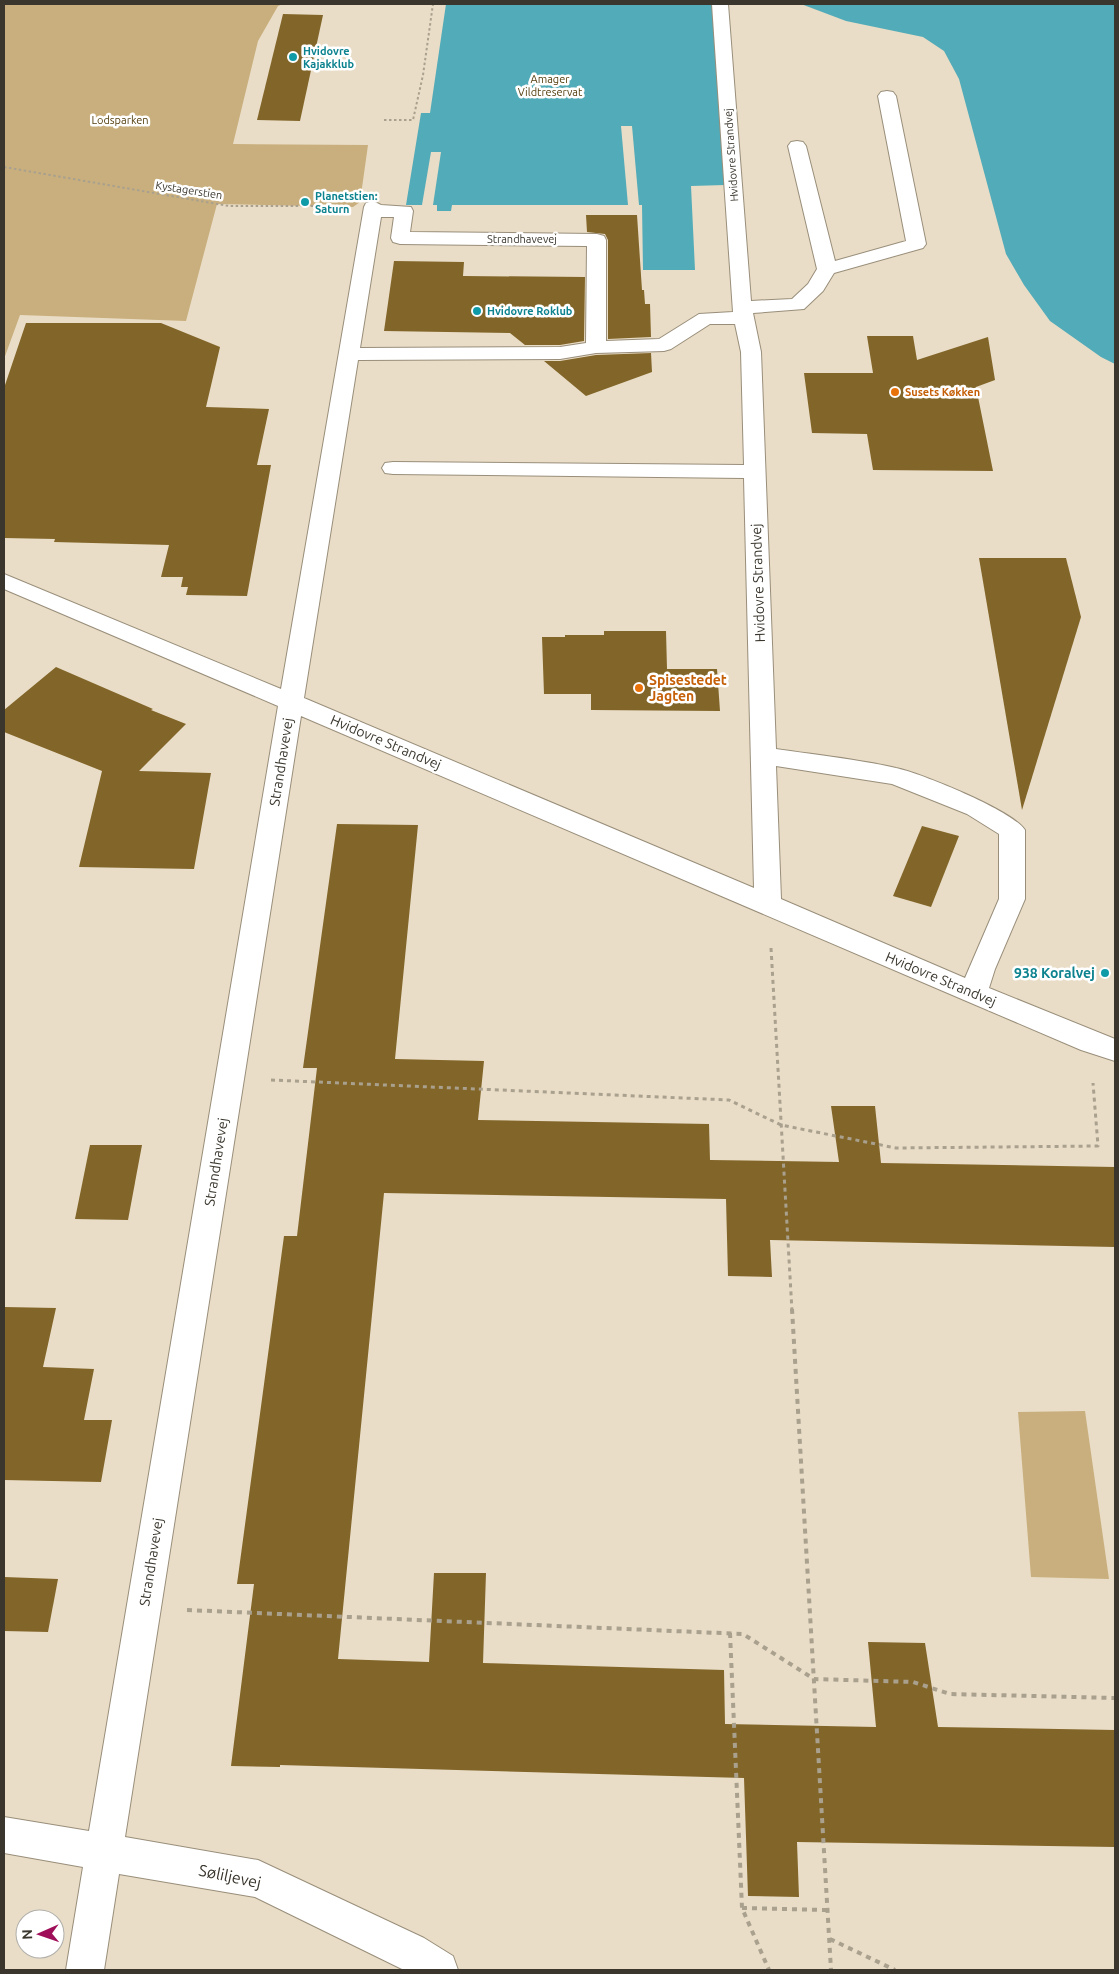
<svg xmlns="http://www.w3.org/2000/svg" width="1119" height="1974" font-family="Ubuntu,sans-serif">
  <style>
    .green { fill: #c9af7d }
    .water { fill: #52abb8 }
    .pier { fill: #e9ddc7 }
    .building { fill: #826528 }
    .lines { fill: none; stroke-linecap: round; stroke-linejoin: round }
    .minor-casing { stroke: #998e7a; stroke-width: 2 }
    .path-far2 { stroke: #a9a08e; stroke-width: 2; stroke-dasharray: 2.5 2.5; stroke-linecap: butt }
    .path-far1 { stroke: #a9a08e; stroke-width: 3; stroke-dasharray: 4 4; stroke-linecap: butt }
    .path { stroke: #a9a08e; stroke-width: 4; stroke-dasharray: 5 5; stroke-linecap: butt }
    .minor { fill: #fff; fill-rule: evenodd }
    .culture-dot { fill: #0f9aa8; stroke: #fff; stroke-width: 2 }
    .food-dot { fill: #e8710a; stroke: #fff; stroke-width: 2 }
    .labels { text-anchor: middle; stroke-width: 5; stroke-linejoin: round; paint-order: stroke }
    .far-culture-label { font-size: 11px; font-weight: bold; fill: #0d838f; stroke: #fff; text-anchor: start }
    .far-park-label { font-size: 11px; fill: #533d0c; stroke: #fff }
    .far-street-label { font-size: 11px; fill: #3a362d; stroke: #fff }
    .far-food-label { font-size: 11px; font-weight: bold; fill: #c56008; stroke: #fff; text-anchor: start }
    .street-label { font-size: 14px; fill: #3a362d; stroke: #fff }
    .food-label { font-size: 14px; font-weight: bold; fill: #c56008; stroke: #fff; text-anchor: start }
    .culture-label { font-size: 14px; font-weight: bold; fill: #0d838f; stroke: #fff; text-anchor: end }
    .near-street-label { font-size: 16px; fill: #3a362d; stroke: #fff }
  </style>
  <rect width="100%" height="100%" fill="#e9ddc7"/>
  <!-- green -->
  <g class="green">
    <path d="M 4,4 L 283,4 L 278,6 L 258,41 L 233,144 L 368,145 L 360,202 L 353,207 L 217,204 L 186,321 L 20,315 L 4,359 Z"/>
    <path d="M 1085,1411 L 1109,1579 L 1031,1577 L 1018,1412 Z"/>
  </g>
  <!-- water -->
  <g class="water">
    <path d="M 446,4 L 712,4 L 725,185 L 691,186 L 695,270 L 643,270 L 642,205 L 452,205 L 451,211 L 437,211 L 437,205 L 406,205 L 421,113 L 430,113 Z"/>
    <path d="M 801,4 L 1115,4 L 1115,364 L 1101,357 L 1050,321 L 1024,285 L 1006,254 L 959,79 L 944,51 L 923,37 L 846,21 Z"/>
  </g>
  <!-- pier -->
  <g class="pier">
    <path d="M 621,126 L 632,126 L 639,205 L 628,205 Z"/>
    <path d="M 431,152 L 441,152 L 433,205 L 422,205 Z"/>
  </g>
  <!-- building -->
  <g class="building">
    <path d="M 283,14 L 323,15 L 300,121 L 257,120 Z"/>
    <path d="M 586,215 L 637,215 L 642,290 L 644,290 L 645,304 L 650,304 L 651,337 L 608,339 L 608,240 L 605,234 L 587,232 Z"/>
    <path d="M 394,261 L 464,262 L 463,276 L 585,277 L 584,341 L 560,345 L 525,345 L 510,333 L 384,331 Z"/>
    <path d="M 26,323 L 161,323 L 220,347 L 206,407 L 269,409 L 257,465 L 271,465 L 247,596 L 186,595 L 188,587 L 181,587 L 183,577 L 161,577 L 169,545 L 54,542 L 55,539 L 4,538 L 4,388 Z"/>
    <path d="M 867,336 L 913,336 L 917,360 L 988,337 L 995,380 L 976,387 L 993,471 L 873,470 L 867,434 L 812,433 L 804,373 L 873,373 Z"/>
    <path d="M 651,353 L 652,372 L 586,396 L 544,361 L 560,361 L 596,355 Z"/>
    <path d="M 979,558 L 1066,558 L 1081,617 L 1022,810 Z"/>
    <path d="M 604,631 L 666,631 L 667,669 L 717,669 L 720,711 L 591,710 L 591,694 L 544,694 L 542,637 L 565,637 L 565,635 L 604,635 Z"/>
    <path d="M 56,667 L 153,709 L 151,710 L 186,724 L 139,771 L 211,773 L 194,869 L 79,867 L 102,771 L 4,732 L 4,710 Z"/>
    <path d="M 337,824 L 418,825 L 395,1059 L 484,1061 L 478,1120 L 709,1124 L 710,1160 L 839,1162 L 831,1106 L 875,1106 L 881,1163 L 1115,1167 L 1115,1247 L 770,1240 L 772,1277 L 728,1276 L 726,1199 L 384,1193 L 338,1659 L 429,1662 L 434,1573 L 486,1573 L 483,1663 L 724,1670 L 725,1724 L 876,1727 L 868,1642 L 925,1643 L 938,1727 L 1115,1730 L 1115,1847 L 797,1842 L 799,1897 L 748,1896 L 744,1778 L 280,1765 L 280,1767 L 231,1766 L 254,1584 L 237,1584 L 284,1236 L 297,1236 L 317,1068 L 303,1068 Z"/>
    <path d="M 922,826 L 959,836 L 931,907 L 893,896 Z"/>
    <path d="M 90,1145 L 142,1145 L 128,1220 L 75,1219 Z"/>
    <path d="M 4,1307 L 56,1308 L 43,1367 L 94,1369 L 84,1420 L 112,1420 L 101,1482 L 4,1480 Z"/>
    <path d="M 4,1577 L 58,1579 L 48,1632 L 4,1631 Z"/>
  </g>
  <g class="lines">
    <defs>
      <path id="minor" d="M 712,4 L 728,4 L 751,301 L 792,299 L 808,284 L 817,269 L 788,146 L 791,142 L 797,141 L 803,142 L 806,146 L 835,261 L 906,241 L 878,96 L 881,92 L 887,91 L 893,92 L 896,96 L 926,244 L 923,248 L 834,273 L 823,291 L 804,309 L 753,313 L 761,352 L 776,749 C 816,755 857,759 896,768 C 921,773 1013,811 1025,830 L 1025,899 L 995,969 L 989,988 L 1115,1039 L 1115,1061 L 1081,1050 L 964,1000 L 301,716 L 125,1837 L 258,1860 L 424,1938 L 453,1956 L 458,1970 L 404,1970 L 255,1897 L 119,1874 L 104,1970 L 66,1970 L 83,1867 L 4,1853 L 4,1817 L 89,1831 L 278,706 L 4,589 L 4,574 L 281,689 L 364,207 L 366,203 L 373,201 L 381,205 L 411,207 L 413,211 L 410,232 L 597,234 L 604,236 L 606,240 L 606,341 L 659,339 L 699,314 L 733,312 ZM 381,217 L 394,217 L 391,238 L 393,242 L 400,244 L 587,246 L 586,343 L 560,347 L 360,348 ZM 710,324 L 735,324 L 741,352 L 744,465 L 393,462 L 385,463 L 382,468 L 385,473 L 393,474 L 744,478 L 754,888 L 304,698 L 358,360 L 560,359 L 596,353 L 664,351 L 671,349 ZM 776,766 L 892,784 L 967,814 L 999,834 L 999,899 L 965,978 L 781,899 Z"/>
    </defs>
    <!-- minor casing -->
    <use href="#minor" class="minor-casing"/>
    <!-- path-far2 -->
    <g class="path-far2">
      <path d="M 384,120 L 413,120 L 423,75 L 433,4"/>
      <path d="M 4,167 L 229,206 L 337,206"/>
    </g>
    <!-- path-far1 -->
    <g class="path-far1">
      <path d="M 771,948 L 792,1311"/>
      <path d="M 271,1080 L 729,1100 L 781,1125 L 896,1148 L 1098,1146 L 1093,1083"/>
    </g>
    <!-- path -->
    <g class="path">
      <path d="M 792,1309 L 831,1970"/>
      <path d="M 187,1610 L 743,1634 L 814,1679 L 913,1682 L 950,1694 L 1115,1698"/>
      <path d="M 730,1633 L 742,1908 L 769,1970"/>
      <path d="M 742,1908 L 827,1910"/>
      <path d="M 830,1939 L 895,1970"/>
    </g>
    <!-- minor -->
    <use href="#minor" class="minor"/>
  </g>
  <!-- markers -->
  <g class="culture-dot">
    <circle cx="293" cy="57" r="5"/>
    <circle cx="305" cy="202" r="5"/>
    <circle cx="477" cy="311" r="5"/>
    <circle cx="1105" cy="973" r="5"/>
  </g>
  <g class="food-dot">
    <circle cx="895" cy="392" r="5"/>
    <circle cx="639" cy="688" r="5"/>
  </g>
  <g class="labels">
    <!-- far-culture labels -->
    <g class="far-culture-label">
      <text x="303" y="55">Hvidovre<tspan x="303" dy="13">Kajakklub</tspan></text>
      <text x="315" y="200">Planetstien:<tspan x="315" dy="13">Saturn</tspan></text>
      <text x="487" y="315">Hvidovre Roklub</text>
    </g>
    <!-- far-park labels -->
    <g class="far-park-label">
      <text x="550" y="83">Amager<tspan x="550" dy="13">Vildtreservat</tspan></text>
      <text x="120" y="124">Lodsparken</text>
    </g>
    <!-- far-street labels -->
    <g class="far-street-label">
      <text transform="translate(731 155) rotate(-94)" y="4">Hvidovre Strandvej</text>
      <text transform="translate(189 190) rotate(9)" y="4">Kystagerstien</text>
      <text x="522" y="243">Strandhavevej</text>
    </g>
    <!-- far-food labels -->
    <g class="far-food-label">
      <text x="905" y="396">Susets Køkken</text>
    </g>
    <!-- street labels -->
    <g class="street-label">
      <text transform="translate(758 583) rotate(-92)" y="5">Hvidovre Strandvej</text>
      <text transform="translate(386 742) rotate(23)" y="5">Hvidovre Strandvej</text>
      <text transform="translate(281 762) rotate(-81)" y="5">Strandhavevej</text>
      <text transform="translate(941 979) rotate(23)" y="5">Hvidovre Strandvej</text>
      <text transform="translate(216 1162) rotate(-81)" y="5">Strandhavevej</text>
      <text transform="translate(151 1562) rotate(-81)" y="5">Strandhavevej</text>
    </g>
    <!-- food labels -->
    <g class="food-label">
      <text x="649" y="685">Spisestedet<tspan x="649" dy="16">Jagten</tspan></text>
    </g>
    <!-- culture labels -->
    <g class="culture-label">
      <text x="1095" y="978">938 Koralvej</text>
    </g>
    <!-- near-street labels -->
    <g class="near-street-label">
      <text transform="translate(230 1876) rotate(12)" y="6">Søliljevej</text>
    </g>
  </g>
  <!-- border -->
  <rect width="1119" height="1974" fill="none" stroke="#3a362d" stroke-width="10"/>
  <!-- north arrow -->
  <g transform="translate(40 1934) rotate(268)"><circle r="24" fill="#ffffff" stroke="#b0afab"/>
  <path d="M0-4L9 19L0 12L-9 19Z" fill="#9f0f59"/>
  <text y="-8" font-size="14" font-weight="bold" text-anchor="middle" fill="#3a362d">N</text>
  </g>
</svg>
